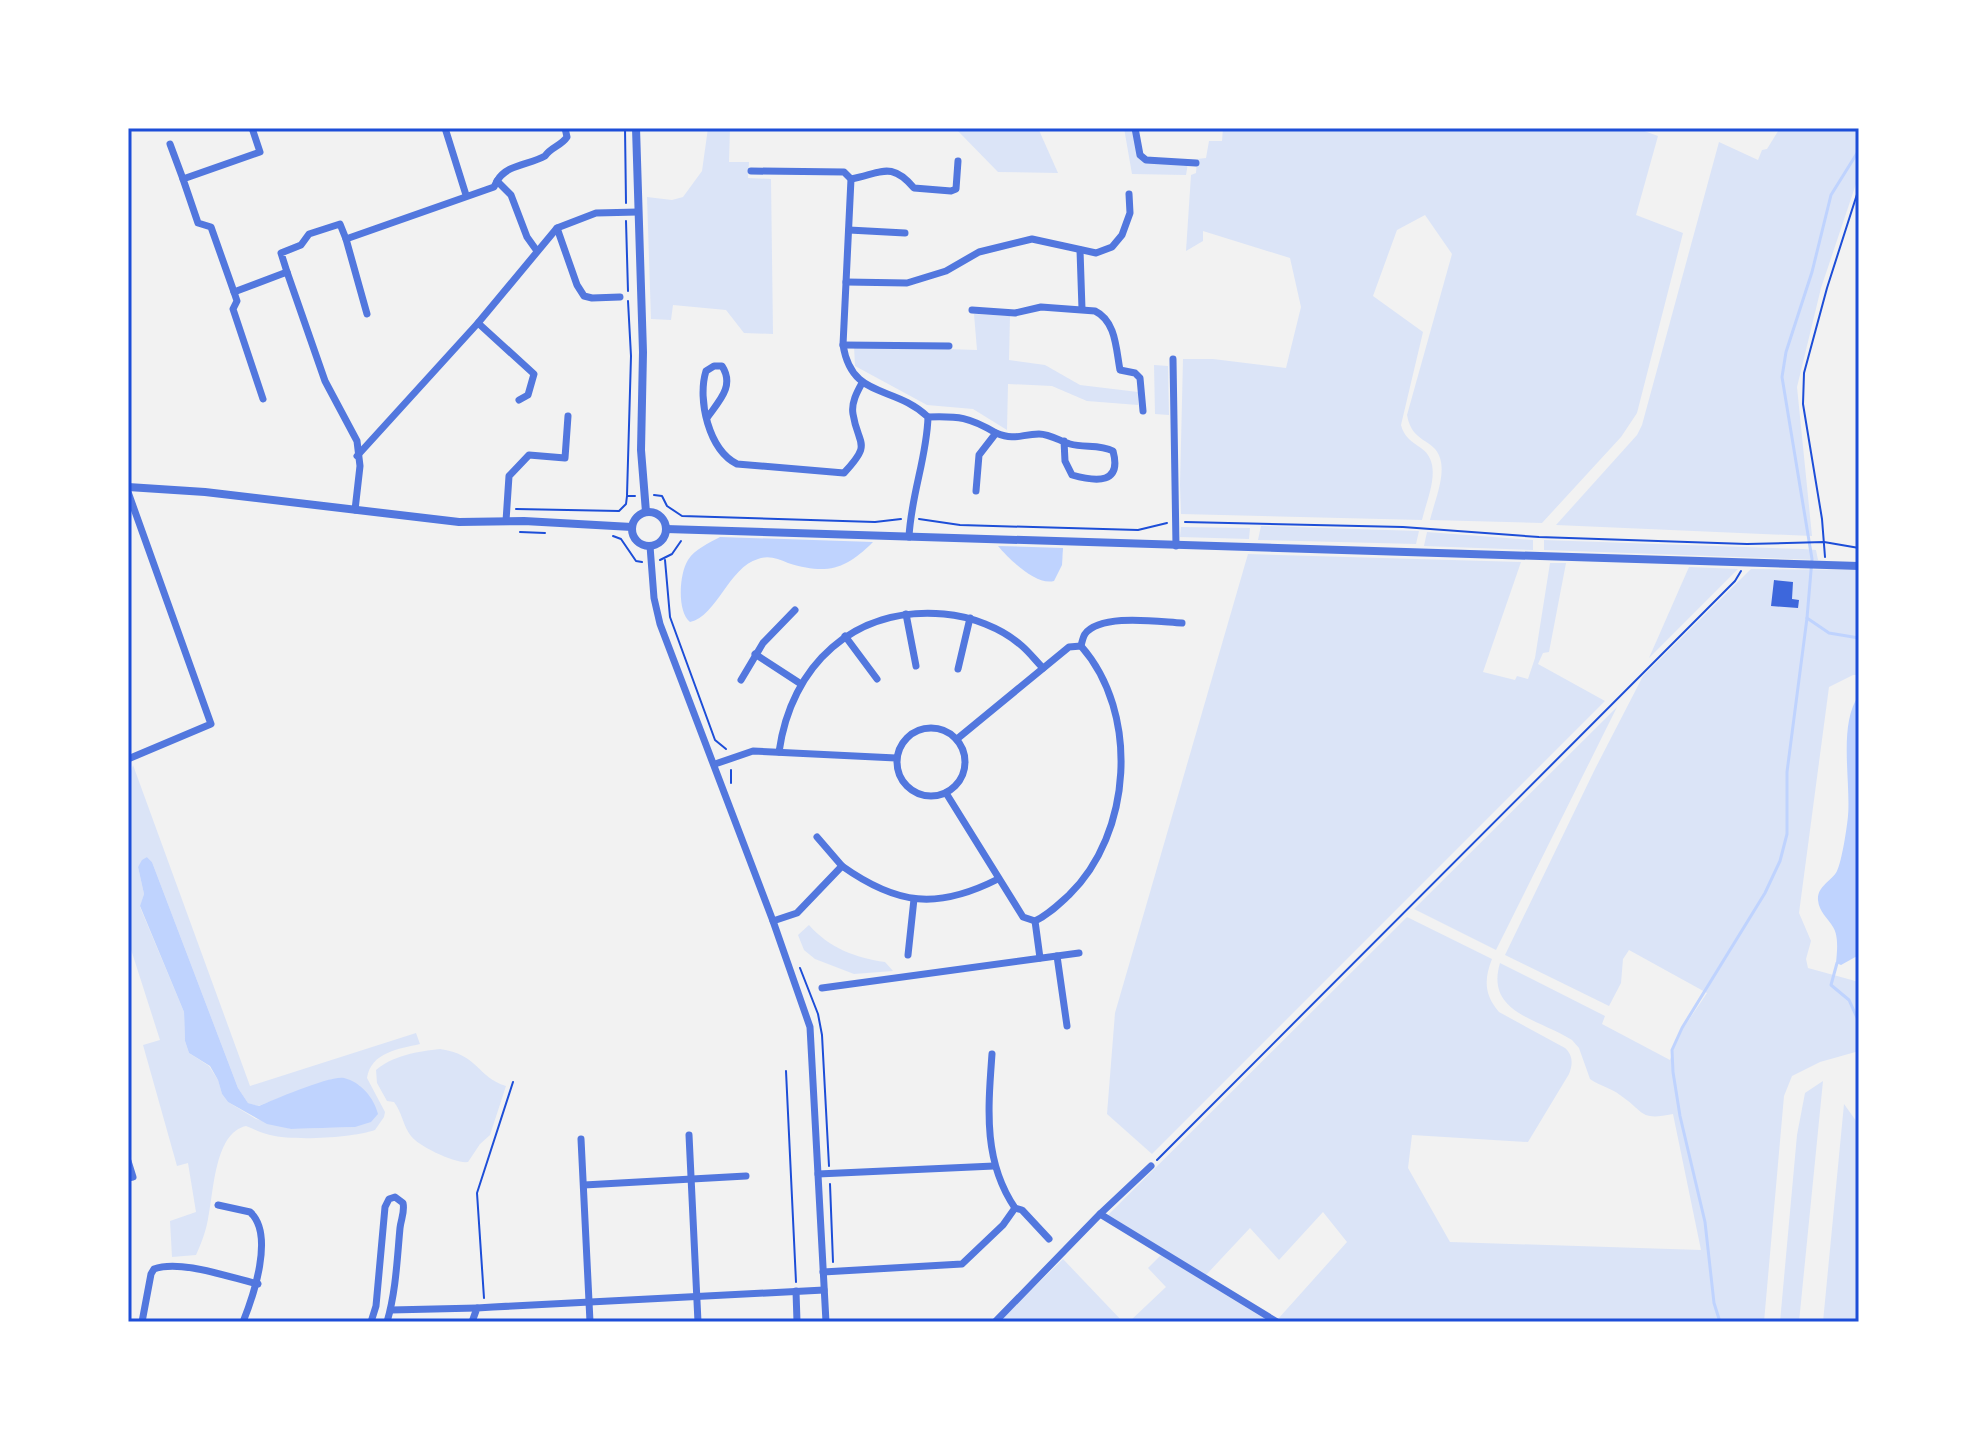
<svg xmlns="http://www.w3.org/2000/svg" width="1987" height="1450" font-family="Ubuntu,sans-serif">
  <style>
    .green { fill: #dbe4f7; fill-rule: evenodd }
    .water { fill: #bfd3fe }
    .lines { fill: none; stroke-linecap: round; stroke-linejoin: round }
    .stream { stroke: #bfd3fe; stroke-width: 3 }
    .building { fill: #3d67dc }
    .path { stroke: #1d4ed8; stroke-width: 2 }
    .minor { stroke: #5277de; stroke-width: 7 }
    .tertiary { stroke: #5277de; stroke-width: 8 }
    .neatline { fill: none; stroke: #1d4ed8; stroke-width: 3 }
  </style>
  <rect width="100%" height="100%" fill="#f2f2f2"/>
  <!-- green -->
  <g class="green">
    <path d="M 708,128 L 730,128 L 729,162 L 749,162 L 748,178 L 771,179 L 773,334 L 744,333 L 726,310 L 673,305 L 671,320 L 651,319 L 647,197 L 672,200 L 683,197 L 702,171 Z"/>
    <path d="M 955,128 L 1038,128 L 1058,173 L 998,172 Z"/>
    <path d="M 1124,128 L 1135,128 L 1140,155 L 1188,163 L 1186,175 L 1132,174 Z"/>
    <path d="M 1223,128 L 1636,128 L 1658,136 L 1636,215 L 1683,233 L 1637,413 L 1621,437 L 1542,523 L 1430,520 C 1434,503 1446,476 1440,458 C 1434,438 1412,444 1407,415 L 1452,254 L 1425,215 L 1397,230 L 1373,296 L 1423,332 L 1401,425 C 1404,437 1412,442 1421,448 C 1444,464 1427,498 1422,520 L 1181,514 L 1180,485 L 1183,359 L 1213,359 L 1286,368 L 1301,307 L 1290,258 L 1203,231 L 1203,241 L 1186,251 L 1191,175 L 1196,173 L 1197,159 L 1206,158 L 1209,141 L 1222,141 Z"/>
    <path d="M 1780,128 L 1859,128 L 1859,175 L 1821,288 L 1797,387 L 1812,536 L 1556,525 L 1637,435 L 1642,425 L 1719,142 L 1758,160 L 1762,150 L 1767,149 Z"/>
    <path d="M 974,314 L 1010,316 L 1009,360 L 1045,365 L 1080,385 L 1138,392 L 1138,405 L 1087,401 L 1052,386 L 1008,384 L 1007,430 L 973,409 L 927,405 L 855,366 L 854,346 L 977,350 Z"/>
    <path d="M 1154,365 L 1168,366 L 1169,415 L 1155,414 Z"/>
    <path d="M 1261,526 L 1419,531 L 1416,544 L 1258,540 Z"/>
    <path d="M 1181,527 L 1250,528 L 1249,539 L 1180,537 Z"/>
    <path d="M 1427,532 L 1533,540 L 1533,550 L 1424,546 Z"/>
    <path d="M 1544,540 L 1803,549 L 1816,550 L 1818,560 L 1544,550 Z"/>
    <path d="M 1248,554 L 1521,562 L 1483,672 L 1515,680 L 1517,676 L 1528,679 L 1535,658 L 1550,563 L 1566,563 L 1549,652 L 1543,653 L 1538,664 L 1605,701 L 1152,1154 L 1107,1114 L 1115,1013 Z"/>
    <path d="M 1689,567 L 1738,569 L 1649,658 Z"/>
    <path d="M 1751,569 L 1859,570 L 1859,675 L 1853,675 L 1829,687 L 1799,913 L 1811,941 L 1806,959 L 1808,968 L 1859,982 L 1859,1051 L 1820,1062 L 1792,1076 L 1784,1096 L 1764,1322 L 1283,1322 L 1278,1319 L 1347,1242 L 1323,1212 L 1279,1260 L 1250,1228 L 1206,1275 L 1108,1215 L 1407,917 L 1492,959 C 1484,979 1484,995 1499,1012 L 1565,1048 C 1573,1055 1573,1064 1569,1074 L 1528,1142 L 1412,1135 L 1408,1168 L 1450,1242 L 1701,1250 L 1673,1114 C 1639,1121 1645,1112 1620,1095 C 1611,1088 1600,1086 1590,1079 L 1579,1048 L 1572,1040 C 1539,1019 1485,1013 1500,963 L 1605,1016 L 1602,1024 L 1670,1060 L 1678,1036 L 1707,993 L 1629,950 L 1623,959 L 1621,983 L 1609,1006 L 1505,955 L 1595,769 L 1643,676 Z"/>
    <path d="M 1617,707 L 1496,950 L 1414,909 L 1614,710 Z"/>
    <path d="M 133,765 L 250,1086 L 416,1033 L 420,1044 C 399,1049 371,1052 367,1078 L 385,1112 L 384,1117 L 375,1130 C 351,1138 295,1141 270,1135 C 261,1133 254,1129 246,1126 C 214,1133 214,1193 208,1219 C 206,1231 201,1244 196,1255 L 172,1257 L 170,1221 L 196,1212 L 188,1163 L 177,1166 L 143,1045 L 160,1040 L 128,940 L 128,768 L 131,771 ZM 147,857 L 152,862 L 238,1088 L 248,1103 L 258,1106 L 332,1079 L 346,1079 L 360,1086 L 355,1127 L 291,1129 L 256,1119 L 228,1102 L 222,1094 L 218,1080 L 209,1066 L 189,1053 L 185,1041 L 184,1012 L 140,907 L 144,894 L 138,867 Z"/>
    <path d="M 809,925 C 829,948 856,958 885,962 L 893,971 L 854,974 L 815,959 L 804,950 L 798,935 Z"/>
    <path d="M 440,1049 C 478,1054 477,1077 506,1086 L 490,1135 L 480,1144 L 468,1162 C 456,1164 418,1146 411,1136 C 403,1126 402,1112 394,1102 L 387,1101 L 377,1083 L 376,1070 C 392,1056 419,1051 440,1049 Z"/>
    <path d="M 1823,1081 L 1799,1322 L 1780,1322 L 1797,1135 L 1805,1093 Z"/>
    <path d="M 1844,1104 L 1859,1125 L 1859,1322 L 1823,1322 Z"/>
    <path d="M 1161,1255 L 1270,1322 L 1129,1322 L 1166,1287 L 1148,1268 Z"/>
    <path d="M 1063,1259 L 1123,1322 L 999,1322 Z"/>
  </g>
  <!-- water -->
  <g class="water">
    <path d="M 720,537 L 873,542 C 845,570 827,575 788,563 C 778,559 769,555 758,559 C 729,567 717,616 690,622 C 677,612 679,574 688,560 C 695,549 709,543 720,537 Z"/>
    <path d="M 998,546 L 1063,548 L 1062,565 L 1054,581 C 1036,586 1009,559 998,546 Z"/>
    <path d="M 1859,695 L 1859,955 L 1841,965 L 1836,963 C 1837,953 1839,936 1833,927 C 1828,918 1819,912 1818,900 C 1817,886 1832,881 1837,871 C 1842,861 1847,827 1848,816 C 1851,782 1838,724 1859,695 Z"/>
    <path d="M 147,857 L 152,862 L 238,1088 L 248,1103 L 259,1106 C 273,1100 331,1075 344,1078 C 361,1082 374,1098 378,1114 L 371,1122 L 355,1127 L 291,1129 L 267,1124 L 228,1102 L 222,1094 L 218,1080 L 210,1066 L 189,1053 L 185,1041 L 184,1012 L 140,906 L 144,894 L 138,867 L 142,860 Z"/>
  </g>
  <g class="lines">
    <!-- stream -->
    <g class="stream">
      <path d="M 1859,150 L 1831,195 L 1812,272 L 1786,352 L 1782,377 L 1812,559 L 1807,618 L 1829,633 L 1859,638"/>
      <path d="M 1837,963 L 1831,985 L 1849,1000 L 1859,1022"/>
      <path d="M 1720,1322 L 1714,1303 L 1705,1222 L 1680,1116 L 1673,1072 L 1672,1050 L 1682,1028 L 1765,893 L 1780,861 L 1787,834 L 1787,772 L 1807,618"/>
    </g>
  </g>
  <!-- building -->
  <path class="building" d="M 1774,580 L 1793,582 L 1792,599 L 1799,600 L 1798,608 L 1771,606 Z"/>
  <g class="lines">
    <!-- path -->
    <g class="path">
      <path d="M 625,128 L 626,203"/>
      <path d="M 626,221 L 628,291"/>
      <path d="M 627,495 L 631,356 L 628,301"/>
      <path d="M 654,495 L 662,496 L 667,506 L 682,516 L 875,522 L 901,519"/>
      <path d="M 516,509 L 619,511 L 626,504 L 627,496 L 635,496"/>
      <path d="M 919,519 L 960,525 L 1138,530 L 1167,523"/>
      <path d="M 1185,522 L 1403,527 L 1539,537 L 1747,544 L 1824,542 L 1859,548"/>
      <path d="M 520,532 L 545,533"/>
      <path d="M 613,536 L 621,539 L 636,561 L 642,562"/>
      <path d="M 1825,557 L 1822,519 L 1803,404 L 1804,373 L 1827,288 L 1859,188"/>
      <path d="M 660,560 L 672,554 L 681,541"/>
      <path d="M 665,560 L 670,617 L 715,740 L 726,749"/>
      <path d="M 731,783 L 731,770"/>
      <path d="M 800,968 L 818,1014 L 822,1035 L 829,1166"/>
      <path d="M 786,1071 L 796,1282"/>
      <path d="M 1157,1160 L 1735,581 L 1741,571"/>
      <path d="M 830,1184 L 833,1262"/>
      <path d="M 484,1298 L 477,1193 L 513,1082"/>
    </g>
    <!-- minor -->
    <g class="minor">
      <path d="M 252,128 L 260,152 L 183,179 L 198,223 L 211,227 L 234,292 L 287,272 L 325,381 L 357,441 L 360,466 L 355,510"/>
      <path d="M 445,128 L 466,195"/>
      <path d="M 1135,128 L 1140,155 L 1146,160 L 1196,163"/>
      <path d="M 170,144 L 183,179"/>
      <path d="M 751,171 L 844,172 L 851,179 L 843,345 C 852,400 893,384 928,417 C 927,457 911,495 909,537"/>
      <path d="M 851,179 C 882,173 891,161 914,188 L 951,191 L 956,189 L 958,161"/>
      <path d="M 497,181 C 507,164 529,165 545,156 C 551,147 561,146 567,137 L 565,128"/>
      <path d="M 557,228 L 577,285 L 584,296 L 592,298 L 620,297"/>
      <path d="M 849,230 L 905,233"/>
      <path d="M 346,239 L 367,314"/>
      <path d="M 1080,250 L 1082,309"/>
      <path d="M 287,272 L 281,253 L 301,245 L 309,234 L 340,224 L 346,239 L 494,187 L 497,181 L 511,195 L 527,237 L 537,251"/>
      <path d="M 846,282 L 907,283 L 946,271 L 979,252 L 1032,239 L 1096,253 L 1112,247 L 1122,235 L 1130,213 L 1129,194"/>
      <path d="M 234,292 L 237,301 L 233,309 L 263,399"/>
      <path d="M 972,310 L 1015,313 L 1041,307 L 1095,311 C 1116,321 1116,349 1120,370 L 1135,373 L 1140,378 L 1143,411"/>
      <path d="M 478,323 L 534,374 L 528,395 L 519,400"/>
      <path d="M 843,345 L 949,346"/>
      <path d="M 1173,359 L 1176,546"/>
      <path d="M 928,417 C 959,416 969,417 996,433 L 979,455 L 976,491"/>
      <path d="M 707,418 C 719,401 735,386 722,366 L 714,366 L 706,371 C 697,400 709,450 737,464 L 844,473 C 873,442 858,446 853,414 C 851,403 857,392 862,383"/>
      <path d="M 996,433 C 1016,441 1021,434 1039,434 C 1050,434 1060,441 1070,444 C 1084,448 1100,444 1113,451 C 1122,484 1097,482 1072,475 L 1065,461 L 1064,441"/>
      <path d="M 357,456 L 478,323 L 557,228 L 596,213 L 638,212"/>
      <path d="M 128,492 L 211,724 L 128,759"/>
      <path d="M 506,521 L 509,476 L 529,455 L 565,458 L 568,416"/>
      <path d="M 650,546 L 654,598 L 660,624 L 773,921 L 810,1027 L 826,1322"/>
      <path d="M 906,614 L 916,666"/>
      <path d="M 845,636 L 877,679"/>
      <path d="M 1081,646 C 1082,642 1083,637 1085,634 C 1101,613 1159,622 1182,623"/>
      <path d="M 755,654 L 801,684"/>
      <path d="M 958,669 L 970,618"/>
      <path d="M 741,680 L 763,643 L 795,610"/>
      <circle cx="931" cy="762" r="34"/>
      <path d="M 957,739 L 1069,647 L 1081,646 C 1140,713 1132,834 1069,895 C 1058,905 1048,915 1035,921 L 1040,958"/>
      <path d="M 779,752 C 791,665 854,606 944,614 C 970,616 1002,628 1022,646 C 1030,653 1036,661 1043,668"/>
      <path d="M 715,764 L 753,751 L 896,758"/>
      <path d="M 946,793 L 1023,917 L 1035,921"/>
      <path d="M 817,837 L 842,866"/>
      <path d="M 773,921 L 797,913 L 842,866 C 897,905 937,910 998,879"/>
      <path d="M 908,955 L 914,899"/>
      <path d="M 1057,956 L 1067,1026"/>
      <path d="M 822,988 L 1079,953"/>
      <path d="M 992,1054 C 988,1109 983,1161 1015,1208 L 1022,1210 L 1049,1239"/>
      <path d="M 689,1135 L 698,1322"/>
      <path d="M 581,1139 L 590,1322"/>
      <path d="M 128,1161 L 133,1177 L 128,1178"/>
      <path d="M 818,1174 L 994,1166"/>
      <path d="M 584,1185 L 746,1176"/>
      <path d="M 218,1205 L 250,1212 C 275,1234 253,1297 243,1322"/>
      <path d="M 1100,1214 L 1277,1322"/>
      <path d="M 823,1272 L 962,1264 L 1003,1225 L 1015,1208"/>
      <path d="M 796,1291 L 797,1322"/>
      <path d="M 391,1310 L 477,1308"/>
      <path d="M 142,1322 L 151,1274 L 154,1269 C 180,1259 231,1278 258,1284"/>
      <path d="M 371,1322 L 376,1306 L 385,1207 L 389,1199 L 395,1197 L 403,1203 C 405,1212 401,1219 400,1228 C 397,1260 396,1291 387,1322"/>
      <path d="M 472,1322 L 477,1308 L 493,1307 L 824,1290"/>
      <path d="M 995,1322 L 1100,1214 L 1151,1166"/>
    </g>
    <!-- tertiary -->
    <g class="tertiary">
      <path d="M 636,128 L 643,352 L 641,450 L 646,512"/>
      <path d="M 128,487 L 205,492 L 459,522 L 524,521 L 632,527"/>
      <circle cx="649" cy="529" r="17"/>
      <path d="M 666,529 L 1859,566"/>
    </g>
  </g>
  <!-- border -->
  <rect width="1987" height="1450" fill="none" stroke="#ffffff" stroke-width="260"/>
  <rect x="130" y="130" width="1727" height="1190" class="neatline"/>
</svg>
